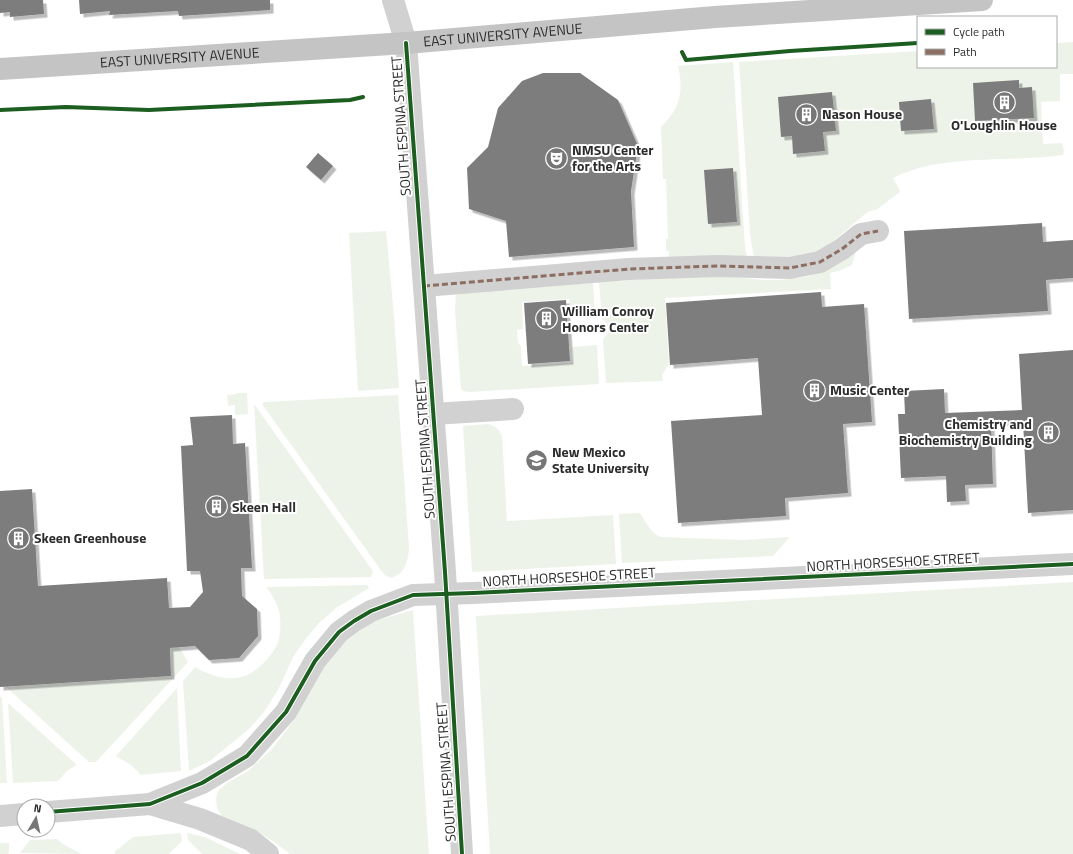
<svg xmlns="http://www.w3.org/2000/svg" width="1073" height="854" font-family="'Titillium Web',sans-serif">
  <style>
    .green { fill: #eef3ea }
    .building { fill: #7d7d7d; filter: url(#shadow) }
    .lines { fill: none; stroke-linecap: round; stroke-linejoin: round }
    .minor { stroke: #d1d1d1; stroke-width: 22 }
    .major { stroke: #c4c4c4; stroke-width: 22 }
    .quiet { stroke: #8d6e63; stroke-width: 3; stroke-dasharray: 6 3; stroke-linecap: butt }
    .cycleway-casing { stroke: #fff; stroke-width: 6 }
    .cycleway { stroke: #1b5e20; stroke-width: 4 }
    .labels { text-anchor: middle; stroke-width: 4; stroke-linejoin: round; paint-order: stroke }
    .street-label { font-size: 14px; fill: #2c2c2c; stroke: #fff }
    .poi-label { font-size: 14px; font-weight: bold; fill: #2c2c2c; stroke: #fff; text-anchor: start }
  </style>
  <defs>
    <filter id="shadow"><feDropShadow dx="3.5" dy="3.5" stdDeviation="0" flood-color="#0004"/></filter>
  </defs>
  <rect width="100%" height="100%" fill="#fff"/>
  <!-- green -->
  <g class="green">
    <path d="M 1073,42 L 1073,74 L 1060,74 L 1060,101 L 1041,102 L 1043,144 L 1062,143 L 1064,151 L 1063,155 C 1008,163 942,153 893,178 L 899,189 L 900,192 L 876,210 L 869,211 C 847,228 826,253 798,259 C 787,262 766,259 754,259 L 750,233 L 739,62 L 918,51 L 918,67 L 1056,67 L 1056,43 Z"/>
    <path d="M 733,62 L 745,247 L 747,258 L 669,258 L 669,251 L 666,251 L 666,239 L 668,239 L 666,179 L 663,179 L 661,127 C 680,109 684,91 678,66 Z"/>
    <path d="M 386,231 L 394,316 L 399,388 L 358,391 L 349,233 Z"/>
    <path d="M 856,251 L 852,265 L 839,271 L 830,273 L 831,289 L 665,298 L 669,364 L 662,375 L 663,381 L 606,383 L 603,339 C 610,333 610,324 602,319 L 599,282 L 714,275 L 765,280 L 780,280 L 805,277 L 815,274 Z"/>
    <path d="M 593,283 L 595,313 L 570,315 L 569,299 L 522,302 L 523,329 L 517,330 L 518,343 L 521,346 L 522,366 L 573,363 L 572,347 L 597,345 L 599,384 L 470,392 L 463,391 L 461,389 L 455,311 L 456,291 Z"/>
    <path d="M 237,393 L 247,393 L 248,414 L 235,415 L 235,405 L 228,406 L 227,395 L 237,394 Z"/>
    <path d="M 398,395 L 409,548 C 408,561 405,574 391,578 L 385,575 L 380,569 L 262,404 L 264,402 Z"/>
    <path d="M 254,404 L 370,567 L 373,571 L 371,577 L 264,579 Z"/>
    <path d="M 488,424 C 496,426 499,429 502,436 L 507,521 L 613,515 L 616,564 L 472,572 L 463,426 Z"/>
    <path d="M 640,513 C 646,522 651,534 661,537 L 744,540 L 790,537 L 773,556 L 622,563 L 619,514 Z"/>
    <path d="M 1073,582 L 1073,854 L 490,854 L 476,616 Z"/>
    <path d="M 367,585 L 369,588 L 336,608 L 319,623 L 304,641 L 293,657 L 279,688 L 264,712 L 250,728 L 210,761 L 189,771 L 183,681 L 195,667 C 209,675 225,681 242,677 C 256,673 273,656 278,642 C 281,633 281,620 279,611 C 277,603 272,594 266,587 Z"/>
    <path d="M 413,610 L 429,854 L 290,854 L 277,844 L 260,833 L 222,816 L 217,809 L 216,799 L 218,791 L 227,783 L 248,771 L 272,749 L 294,720 L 320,669 L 347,638 L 375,621 Z"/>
    <path d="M 179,647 L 188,662 L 96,762 L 89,762 L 5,686 L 171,676 L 170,648 Z"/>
    <path d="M 177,688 L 181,771 L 141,775 L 131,765 L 116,756 Z"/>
    <path d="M 0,696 L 2,698 L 7,783 L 0,783 Z"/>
    <path d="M 8,703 L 77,765 L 68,770 L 58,781 L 13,783 Z"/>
    <path d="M 181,833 L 182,841 L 169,854 L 115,854 L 115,851 L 122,846 L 133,837 Z"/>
    <path d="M 187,833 L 205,837 L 240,854 L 202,854 L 188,840 Z"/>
    <path d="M 57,839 L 63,844 L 81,854 L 20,853 L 30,840 Z"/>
    <path d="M 0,843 L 9,843 L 9,852 L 8,854 L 0,854 Z"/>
  </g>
  <!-- building -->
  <g class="building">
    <path d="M 0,0 L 43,0 L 44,14 L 10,17 L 10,12 L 0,13 Z"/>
    <path d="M 79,0 L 270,0 L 270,10 L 179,16 L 178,11 L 109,15 L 110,11 L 80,14 Z"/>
    <path d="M 543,73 L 580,73 L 618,100 L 638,146 L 631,191 L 634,247 L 509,257 L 506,221 L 469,209 L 467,168 L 488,147 L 498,108 L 522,81 Z"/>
    <path d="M 1019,80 L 1019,88 L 1032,87 L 1034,118 L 975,121 L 973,83 Z"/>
    <path d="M 832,92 L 836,131 L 823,132 L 825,151 L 793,154 L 792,136 L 781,137 L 778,97 Z"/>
    <path d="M 931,99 L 934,129 L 901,131 L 899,102 Z"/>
    <path d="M 318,153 L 333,166 L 321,180 L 306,167 Z"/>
    <path d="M 733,168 L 737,222 L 708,224 L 704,170 Z"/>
    <path d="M 1042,223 L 1043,242 L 1073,240 L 1073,278 L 1046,280 L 1048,311 L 909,319 L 904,231 Z"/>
    <path d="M 821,292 L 822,307 L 864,304 L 872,422 L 843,424 L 848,493 L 785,498 L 786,516 L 678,523 L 671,421 L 762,415 L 758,358 L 670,365 L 666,303 Z"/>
    <path d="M 566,300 L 570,361 L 528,364 L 524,303 Z"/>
    <path d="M 1073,350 L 1073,510 L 1028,513 L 1023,422 L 991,423 L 993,484 L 965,485 L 966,501 L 947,502 L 946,476 L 901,478 L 898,414 L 905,414 L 904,391 L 944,389 L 945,413 L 1022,410 L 1019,354 Z"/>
    <path d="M 232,415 L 233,444 L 245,443 L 252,568 L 241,568 L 242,596 L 257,609 L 258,636 L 239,658 L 209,660 L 195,646 L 170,648 L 171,676 L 0,687 L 0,491 L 32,489 L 38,586 L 167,578 L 169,608 L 190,607 L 203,592 L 200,571 L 187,571 L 181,446 L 193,445 L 190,417 Z"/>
  </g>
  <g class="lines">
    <!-- minor -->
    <g class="minor">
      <path d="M 393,0 L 406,43 L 445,572 L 462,854"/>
      <path d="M 424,286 L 629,269 L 717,266 L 790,268 L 820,262 L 842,249 L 861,234 L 878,231"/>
      <path d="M 433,414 L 513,409"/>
      <path d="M 150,804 L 200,819 L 251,840 L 268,854"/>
      <path d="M 48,812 L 150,804 L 202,783 L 247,756 L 286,712 L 315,661 L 339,632 L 354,621 L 371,611 L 413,595 L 473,593 L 1073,564"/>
      <path d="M 0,816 L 24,814"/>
    </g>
    <!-- major -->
    <path class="major" id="s1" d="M 0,69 L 406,43 L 715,17 L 982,0"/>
    <!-- quiet -->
    <path class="quiet" d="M 424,286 L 629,269 L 717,266 L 790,268 L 820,262 L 842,249 L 861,234 L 878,231"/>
    <defs>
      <g id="cycleway">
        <path d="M 406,43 L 445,572 L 462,854"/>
        <path d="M 682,52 L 686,60 L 790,51 L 918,43"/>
        <path d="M 0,110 L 66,107 L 149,110 L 169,109 L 350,100 L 363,97"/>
        <path d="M 48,812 L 150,804 L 202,783 L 247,756 L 286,712 L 315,661 L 339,632 L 354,621 L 371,611 L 413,595 L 473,593 L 1073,564"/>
      </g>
    </defs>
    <!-- cycleway casing -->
    <use href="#cycleway" class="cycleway-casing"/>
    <!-- cycleway -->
    <use href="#cycleway" class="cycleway"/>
  </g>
  <!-- icons -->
  <defs>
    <symbol id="building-disc" viewBox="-11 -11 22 22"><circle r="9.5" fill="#767676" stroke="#fff"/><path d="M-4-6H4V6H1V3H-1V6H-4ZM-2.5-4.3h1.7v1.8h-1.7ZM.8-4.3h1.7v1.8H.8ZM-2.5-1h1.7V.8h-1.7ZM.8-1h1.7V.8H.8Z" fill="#fff"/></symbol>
    <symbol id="theatre-disc" viewBox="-11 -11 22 22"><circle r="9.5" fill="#767676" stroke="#fff"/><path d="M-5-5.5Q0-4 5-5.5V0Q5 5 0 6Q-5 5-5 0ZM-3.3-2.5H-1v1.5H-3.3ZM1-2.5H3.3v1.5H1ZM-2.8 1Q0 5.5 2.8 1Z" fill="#fff"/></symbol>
    <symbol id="university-disc" viewBox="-11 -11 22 22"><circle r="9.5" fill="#767676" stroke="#fff"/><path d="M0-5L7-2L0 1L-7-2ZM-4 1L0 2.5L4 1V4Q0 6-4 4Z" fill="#fff"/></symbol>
  </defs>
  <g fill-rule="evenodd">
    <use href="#building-disc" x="992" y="90" width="25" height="25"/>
    <use href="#building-disc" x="794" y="102" width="25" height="25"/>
    <use href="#theatre-disc" x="544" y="146" width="25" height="25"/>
    <use href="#building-disc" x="534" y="306" width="25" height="25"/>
    <use href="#building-disc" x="802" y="378" width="25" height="25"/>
    <use href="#building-disc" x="1036" y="420" width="25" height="25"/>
    <use href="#university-disc" x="524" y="448" width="25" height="25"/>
    <use href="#building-disc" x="204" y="494" width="25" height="25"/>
    <use href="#building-disc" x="6" y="526" width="25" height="25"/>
  </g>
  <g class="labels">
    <!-- street labels -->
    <g class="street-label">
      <text dy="5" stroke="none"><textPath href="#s1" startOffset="504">EAST UNIVERSITY AVENUE</textPath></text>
      <text dy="5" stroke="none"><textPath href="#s1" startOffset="180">EAST UNIVERSITY AVENUE</textPath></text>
      <text transform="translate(401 126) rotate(-94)" y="5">SOUTH ESPINA STREET</text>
      <text transform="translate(425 449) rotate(-94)" y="5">SOUTH ESPINA STREET</text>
      <text transform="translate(893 562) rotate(-3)" y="5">NORTH HORSESHOE STREET</text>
      <text transform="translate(569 577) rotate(-3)" y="5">NORTH HORSESHOE STREET</text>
      <text transform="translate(446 772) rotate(-94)" y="5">SOUTH ESPINA STREET</text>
    </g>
    <!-- poi labels -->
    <g class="poi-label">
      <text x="822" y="119">Nason House</text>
      <text x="1004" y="130" text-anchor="middle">O'Loughlin House</text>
      <text x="572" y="155">NMSU Center<tspan x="572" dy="16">for the Arts</tspan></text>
      <text x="562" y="316">William Conroy<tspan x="562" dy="16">Honors Center</tspan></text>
      <text x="830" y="395">Music Center</text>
      <text x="1032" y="429" text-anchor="end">Chemistry and<tspan x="1032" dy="16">Biochemistry Building</tspan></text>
      <text x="552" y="457">New Mexico<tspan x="552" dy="16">State University</tspan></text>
      <text x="232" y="512">Skeen Hall</text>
      <text x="34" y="543">Skeen Greenhouse</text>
    </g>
  </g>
  <!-- legend -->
  <rect x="917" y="16" width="140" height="52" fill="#ffffff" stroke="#ababab"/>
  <rect x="925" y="29" width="20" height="6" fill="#1b5e20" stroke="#ababab"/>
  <text x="953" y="36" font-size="12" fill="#2c2c2c">Cycle path</text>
  <rect x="925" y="49" width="20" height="6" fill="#8d6e63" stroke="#ababab"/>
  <text x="953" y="56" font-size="12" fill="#2c2c2c">Path</text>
  <!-- north arrow -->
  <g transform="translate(36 818) rotate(9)"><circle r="19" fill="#ffffff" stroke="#ababab"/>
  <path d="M0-3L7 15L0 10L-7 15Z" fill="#767676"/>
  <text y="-6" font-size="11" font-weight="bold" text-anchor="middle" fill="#2c2c2c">N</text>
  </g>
</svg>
